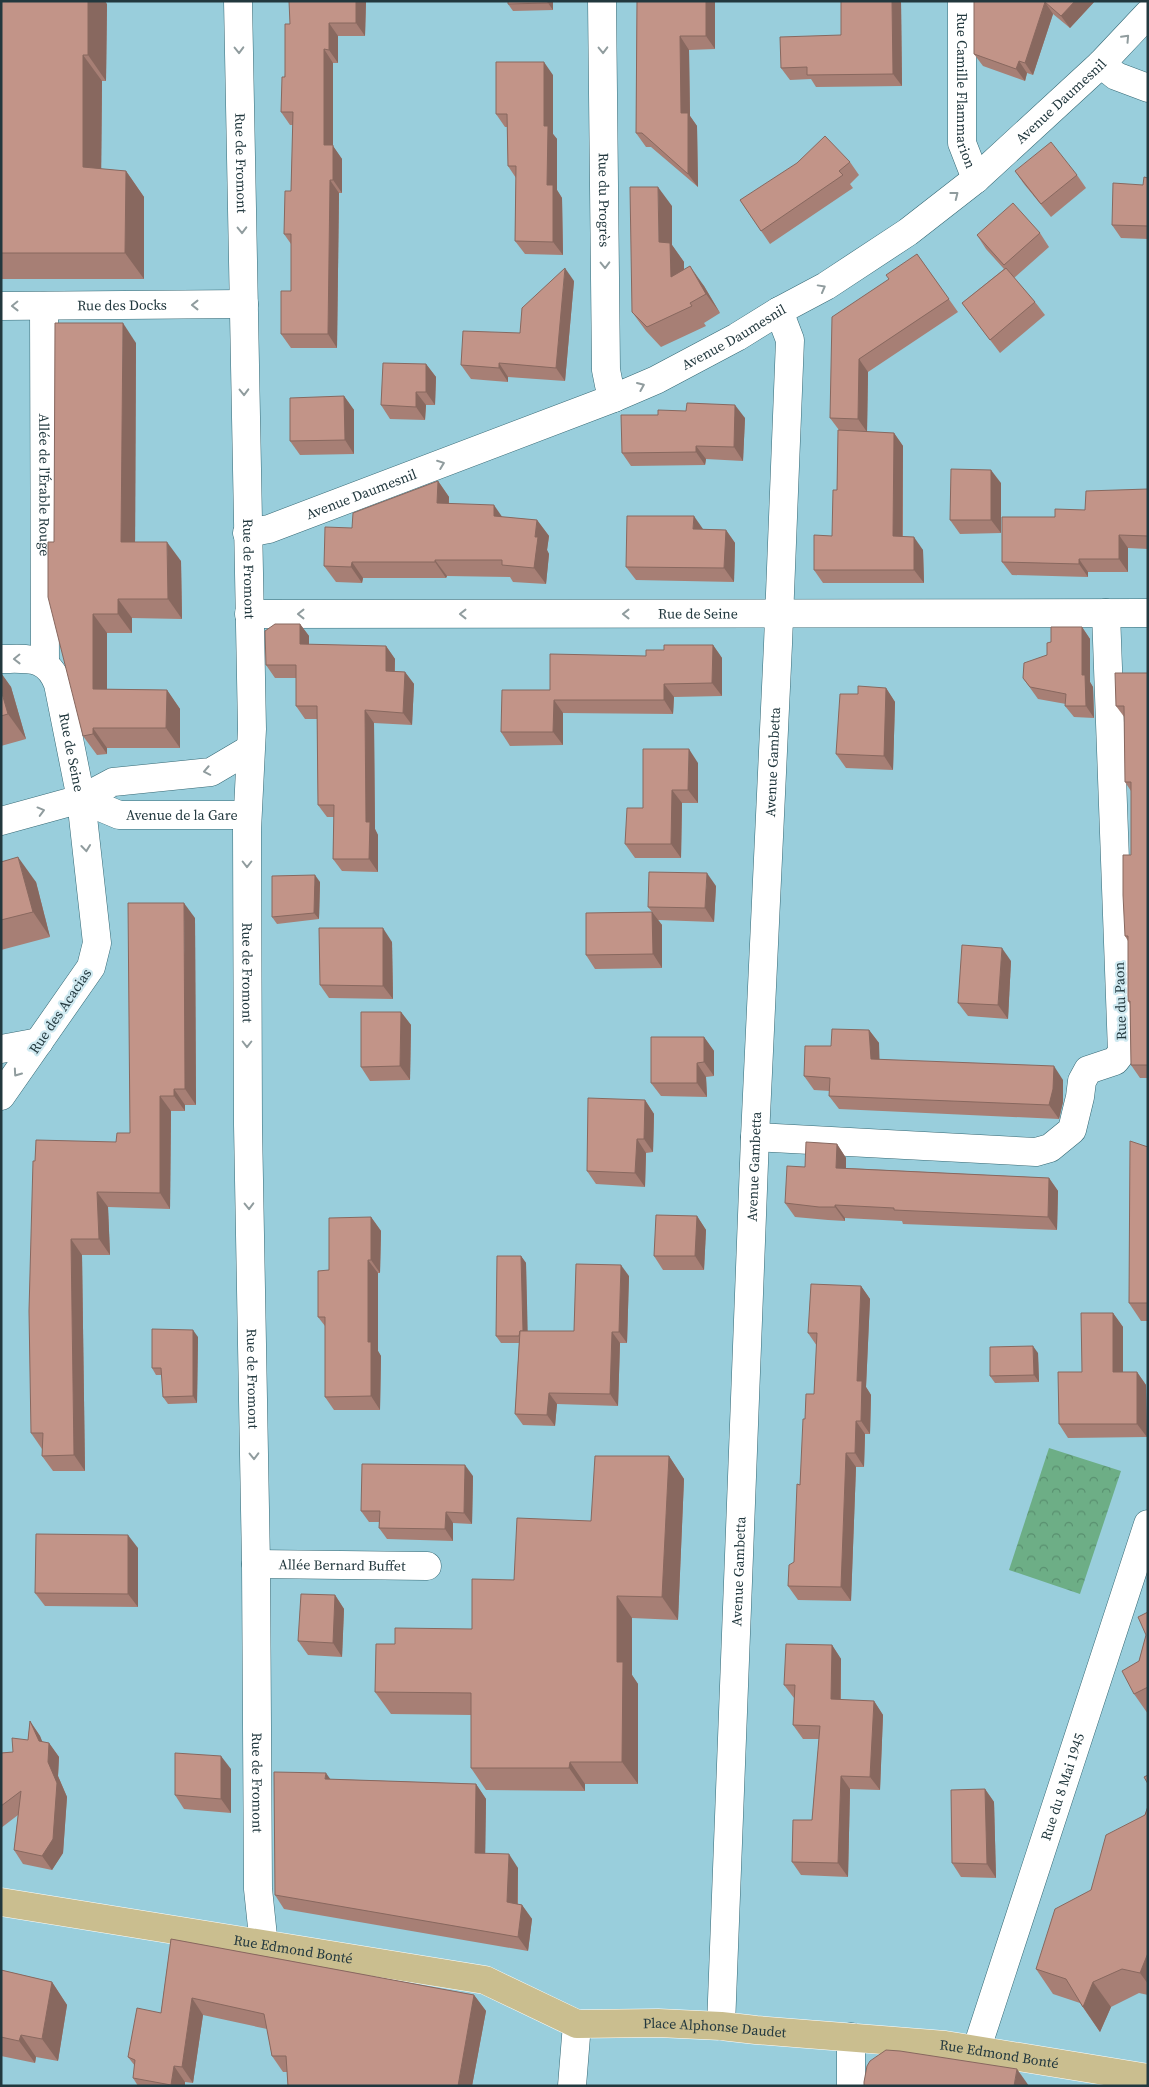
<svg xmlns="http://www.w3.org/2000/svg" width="1149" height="2087" font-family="'Source Serif 4',serif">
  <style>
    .park { fill: url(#park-crowns) }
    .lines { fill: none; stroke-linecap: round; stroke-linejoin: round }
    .minor-casing { stroke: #356874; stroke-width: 29 }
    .tertiary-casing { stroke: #356874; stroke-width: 29 }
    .primary-casing { stroke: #fff; stroke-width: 29 }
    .minor { stroke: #fff; stroke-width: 28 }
    .tertiary { stroke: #fff; stroke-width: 28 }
    .primary { stroke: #cabe8f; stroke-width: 28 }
    .wall { fill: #a77f75 }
    .shaded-wall { fill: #88685f }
    .building { fill: #c29488; stroke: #88685f }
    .oneway { stroke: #909c9e }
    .labels { text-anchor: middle; stroke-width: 4.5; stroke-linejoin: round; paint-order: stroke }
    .street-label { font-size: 14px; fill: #22383e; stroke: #d0eaf1 }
  </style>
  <defs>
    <pattern id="park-crowns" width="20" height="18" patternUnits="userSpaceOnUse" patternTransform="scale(1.25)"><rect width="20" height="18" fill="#6dae86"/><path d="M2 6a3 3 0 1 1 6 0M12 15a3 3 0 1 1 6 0" fill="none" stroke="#598f6f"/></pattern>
  </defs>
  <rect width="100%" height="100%" fill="#99cedc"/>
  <!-- park -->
  <path class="park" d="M 1049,1448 L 1121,1471 L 1080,1594 L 1009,1570 Z"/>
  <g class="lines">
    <defs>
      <g id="minor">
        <path id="s1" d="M 238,1 L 252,729 L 247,830 L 248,1125 L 256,1564 L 258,1889 L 264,1946"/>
        <path id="s2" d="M 602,1 L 606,370 L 609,385 L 614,398"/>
        <path id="s3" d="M 962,1 L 962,143 L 976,179"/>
        <path d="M 1101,64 L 1116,76 L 1148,88"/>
        <path id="s4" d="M 1,306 L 244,304"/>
        <path id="s5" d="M 44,306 L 45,664"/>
        <path id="s6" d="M 247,533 L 269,529 L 614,398 L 656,380 L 737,337 L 779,311 L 826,286 L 908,232 L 976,179 L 1101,64 L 1148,14"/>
        <path id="s7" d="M 249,614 L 1148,613"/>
        <path id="s8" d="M 1,659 C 28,659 47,655 58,684 L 81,799 L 97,943 L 91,967 L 1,1096"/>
        <path id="s9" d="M 81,799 L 119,815 L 247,815"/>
        <path d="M 1,821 L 81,799 L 113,782 L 211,772 L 250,749"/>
        <path d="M 1,1049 L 39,1042"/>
        <path d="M 755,1137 L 1036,1152 L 1050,1148 L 1072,1130 L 1080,1097 L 1082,1081 L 1088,1070 L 1115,1061 L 1122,1052 L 1106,613"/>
        <path id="s10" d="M 256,1564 L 427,1566"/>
        <path id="s11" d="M 721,2026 L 755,1137 L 778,644 L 790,340 L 779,311"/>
        <path id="s12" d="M 976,2051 L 1148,1524"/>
        <path d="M 851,2086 L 851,2037"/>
      </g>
      <path id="tertiary" d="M 572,2086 L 577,2024"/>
      <g id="primary">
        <path id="s13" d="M 1,1902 L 485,1980 L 577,2024 L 658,2023 L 721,2026 L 756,2030 L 945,2045 L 1148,2078"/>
      </g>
    </defs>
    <!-- minor casing -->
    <use href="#minor" class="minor-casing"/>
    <!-- tertiary casing -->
    <use href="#tertiary" class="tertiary-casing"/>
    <!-- primary casing -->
    <use href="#primary" class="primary-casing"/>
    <!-- minor -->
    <use href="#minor" class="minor"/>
    <!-- tertiary -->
    <use href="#tertiary" class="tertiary"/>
    <!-- primary -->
    <use href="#primary" class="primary"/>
  </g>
  <!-- wall -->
  <g class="wall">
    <path d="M 1,1 L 107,4 L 106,81 L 102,81 L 101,169 L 126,171 L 144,197 L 144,279 L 1,279 Z"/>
    <path d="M 366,1 L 365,36 L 338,36 L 338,63 L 333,63 L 333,146 L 342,159 L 342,193 L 339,193 L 337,348 L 291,348 L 281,334 L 291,291 L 291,244 L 284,234 L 291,191 L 293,125 L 290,125 L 281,112 L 290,24 Z"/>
    <path d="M 508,1 L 553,1 L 553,10 L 513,11 L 508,4 Z"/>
    <path d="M 637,1 L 715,1 L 715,49 L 689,50 L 690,116 L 697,126 L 698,187 L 651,147 L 646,147 L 636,133 Z"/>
    <path d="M 901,1 L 902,86 L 816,87 L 811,79 L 790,80 L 781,68 Z"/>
    <path d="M 974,1 L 1095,1 L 1070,28 L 1053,14 L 1033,75 L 1027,73 L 1025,81 L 983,66 L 974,54 Z"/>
    <path d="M 553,75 L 553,134 L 557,139 L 557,190 L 562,198 L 563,255 L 525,254 L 515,241 L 516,178 L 508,166 L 507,127 L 505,127 L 496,114 Z"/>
    <path d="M 850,162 L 859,175 L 850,184 L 853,188 L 770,244 L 740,200 Z"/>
    <path d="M 1015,171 L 1077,175 L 1086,188 L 1051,217 L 1024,184 Z"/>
    <path d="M 1148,178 L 1148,239 L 1121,238 L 1112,225 L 1143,185 Z"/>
    <path d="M 672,206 L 672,245 L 684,262 L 684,270 L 704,286 L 720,313 L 704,323 L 706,326 L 661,347 L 646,331 L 632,312 Z"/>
    <path d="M 1040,233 L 1049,247 L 1014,278 L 1035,302 L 1045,315 L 1000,353 L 962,303 L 1004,269 L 986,249 L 977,235 Z"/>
    <path d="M 917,254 L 958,312 L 868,372 L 867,432 L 894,433 L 903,446 L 903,536 L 923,550 L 924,583 L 823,583 L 814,570 L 832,536 L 837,490 L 839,430 L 830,418 L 889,279 Z"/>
    <path d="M 574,281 L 565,381 L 508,377 L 508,382 L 471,379 L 461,365 L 520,333 Z"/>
    <path d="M 136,343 L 135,542 L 181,561 L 182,619 L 132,618 L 132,633 L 107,633 L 107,689 L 167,690 L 180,709 L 180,748 L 107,748 L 107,754 L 97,755 L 83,736 L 54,542 Z"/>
    <path d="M 426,364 L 436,377 L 435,405 L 426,405 L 425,420 L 390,419 L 381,405 Z"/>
    <path d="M 344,396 L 354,410 L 354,454 L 300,455 L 290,441 Z"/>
    <path d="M 686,411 L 745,418 L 743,461 L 706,459 L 705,465 L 631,466 L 622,453 L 658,415 Z"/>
    <path d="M 438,481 L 449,497 L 449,503 L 502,517 L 537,520 L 549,536 L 547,550 L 549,554 L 546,584 L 513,582 L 510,577 L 447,576 L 446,578 L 363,578 L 362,583 L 336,582 L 324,566 L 352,528 Z"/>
    <path d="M 1001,483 L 1001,533 L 960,534 L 950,520 Z"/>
    <path d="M 1148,489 L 1148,549 L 1128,548 L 1128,572 L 1088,572 L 1088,577 L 1012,575 L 1002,562 L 1055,517 L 1085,510 Z"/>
    <path d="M 703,529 L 726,530 L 735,543 L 734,582 L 636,580 L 626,567 Z"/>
    <path d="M 300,624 L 309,636 L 309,645 L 386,646 L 395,659 L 395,671 L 405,672 L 414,684 L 412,725 L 374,723 L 375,829 L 378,835 L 378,872 L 342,871 L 333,859 L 334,817 L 327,817 L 318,805 L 317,719 L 305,719 L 296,706 L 296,678 L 275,678 L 266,665 Z"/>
    <path d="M 1082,627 L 1090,639 L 1090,682 L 1093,687 L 1094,718 L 1074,717 L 1065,706 L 1066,704 L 1038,699 L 1023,678 L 1047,655 L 1051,642 Z"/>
    <path d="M 713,645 L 722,658 L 722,696 L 674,697 L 673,714 L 563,713 L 563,745 L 510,746 L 501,732 L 550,690 L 646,656 L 664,650 Z"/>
    <path d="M 1,673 L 11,687 L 26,739 L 1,746 Z"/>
    <path d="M 1148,673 L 1148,1078 L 1140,1078 L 1131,1065 L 1130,1004 L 1128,1001 L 1128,941 L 1125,936 L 1131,855 L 1131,791 L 1125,782 L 1125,718 L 1116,706 Z"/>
    <path d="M 886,688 L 895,702 L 893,770 L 846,768 L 836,754 L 858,694 Z"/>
    <path d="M 698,763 L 698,803 L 682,803 L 681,858 L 635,858 L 625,844 L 643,808 Z"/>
    <path d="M 1,862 L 36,882 L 50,937 L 1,950 Z"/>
    <path d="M 320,882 L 319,919 L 277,924 L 272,917 Z"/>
    <path d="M 716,886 L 714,922 L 658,920 L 662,925 L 662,968 L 595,969 L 586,955 L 652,912 L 648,907 Z"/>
    <path d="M 195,918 L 196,1105 L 185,1105 L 185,1111 L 171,1111 L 170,1209 L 108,1207 L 110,1255 L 82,1255 L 85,1471 L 53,1471 L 42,1456 L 42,1449 L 31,1433 L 35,1161 L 116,1142 L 130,1133 Z"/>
    <path d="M 392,942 L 393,999 L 329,998 L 320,985 Z"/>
    <path d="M 1011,961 L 1008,1019 L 968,1016 L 958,1003 Z"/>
    <path d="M 401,1012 L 411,1025 L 410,1080 L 370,1081 L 361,1067 Z"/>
    <path d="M 869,1030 L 879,1043 L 879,1060 L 1063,1080 L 1063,1102 L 1059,1119 L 839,1109 L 829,1096 L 830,1091 L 814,1090 L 804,1076 L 831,1046 Z"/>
    <path d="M 704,1037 L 714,1051 L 714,1076 L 706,1077 L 707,1097 L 661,1096 L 651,1083 Z"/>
    <path d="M 645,1100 L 654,1114 L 653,1152 L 646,1153 L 645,1187 L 596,1184 L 587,1171 Z"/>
    <path d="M 837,1144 L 846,1158 L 846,1168 L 1049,1178 L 1058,1191 L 1057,1230 L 903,1224 L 902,1221 L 845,1218 L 845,1221 L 828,1220 L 795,1217 L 785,1203 L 805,1167 Z"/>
    <path d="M 1148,1147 L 1148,1321 L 1141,1321 L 1129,1303 Z"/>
    <path d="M 697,1216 L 706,1230 L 704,1270 L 663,1270 L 654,1256 Z"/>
    <path d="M 371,1217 L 381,1231 L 380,1273 L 378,1273 L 378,1351 L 381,1356 L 380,1410 L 334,1410 L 325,1397 L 325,1326 L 318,1317 L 329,1270 Z"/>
    <path d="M 521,1256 L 526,1263 L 527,1331 L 574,1331 L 629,1276 L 627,1343 L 620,1343 L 618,1406 L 557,1404 L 555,1426 L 523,1425 L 515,1414 L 519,1343 L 501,1343 L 496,1336 Z"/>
    <path d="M 861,1286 L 870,1299 L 866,1387 L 871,1395 L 870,1434 L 865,1434 L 864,1467 L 856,1467 L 851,1601 L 798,1600 L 788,1586 L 794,1562 L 805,1419 L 814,1394 L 817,1346 L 808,1333 Z"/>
    <path d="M 1113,1313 L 1123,1327 L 1123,1372 L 1137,1372 L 1146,1385 L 1147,1437 L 1068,1438 L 1059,1424 L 1082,1372 Z"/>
    <path d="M 198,1337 L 197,1403 L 168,1404 L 163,1397 L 162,1375 L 156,1375 L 152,1368 Z"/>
    <path d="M 1038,1353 L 1039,1382 L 995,1383 L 990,1376 Z"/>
    <path d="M 669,1456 L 684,1479 L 678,1620 L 632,1618 L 632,1675 L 638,1684 L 638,1784 L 585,1784 L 585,1791 L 486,1790 L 471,1768 L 471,1715 L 391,1714 L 375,1692 L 472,1629 L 514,1580 L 591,1521 Z"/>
    <path d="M 473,1476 L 472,1524 L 453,1523 L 453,1541 L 387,1539 L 379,1528 L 379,1522 L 369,1522 L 361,1511 Z"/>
    <path d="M 138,1548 L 138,1607 L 45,1606 L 35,1593 Z"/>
    <path d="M 335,1595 L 344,1609 L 342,1657 L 308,1655 L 298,1641 Z"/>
    <path d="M 1148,1612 L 1148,1714 L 1134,1694 L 1139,1661 L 1146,1635 Z"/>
    <path d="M 832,1645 L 841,1659 L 841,1700 L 874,1701 L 883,1715 L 880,1790 L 850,1789 L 848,1877 L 801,1875 L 792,1862 L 812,1820 L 819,1739 L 803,1739 L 793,1725 L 794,1698 L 784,1685 Z"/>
    <path d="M 30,1721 L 40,1736 L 42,1742 L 49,1743 L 59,1757 L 58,1776 L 67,1797 L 63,1853 L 52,1870 L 23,1864 L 14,1850 L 18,1815 L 1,1828 L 1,1753 L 13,1752 L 28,1740 Z"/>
    <path d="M 231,1769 L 231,1813 L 184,1809 L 175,1795 Z"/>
    <path d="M 330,1779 L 476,1784 L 486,1799 L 485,1854 L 518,1868 L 518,1904 L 522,1905 L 532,1919 L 528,1951 L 284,1909 L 275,1895 Z"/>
    <path d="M 985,1789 L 994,1802 L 996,1878 L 961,1877 L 952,1863 Z"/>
    <path d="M 1148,1806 L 1148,1995 L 1139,1993 L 1111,2007 L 1100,2032 L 1080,2003 L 1053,1994 L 1036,1969 L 1091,1890 L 1145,1815 Z"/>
    <path d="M 171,1939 L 474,1995 L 486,2011 L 472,2086 L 288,2086 L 287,2072 L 283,2072 L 272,2056 L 267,2029 L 203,2015 L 193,2083 L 185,2082 L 185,2086 L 138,2086 L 133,2078 L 135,2066 L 128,2057 L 161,2013 Z"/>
    <path d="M 1,1970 L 52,1982 L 67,2005 L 58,2061 L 36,2057 L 35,2063 L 1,2056 Z"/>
  </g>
  <!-- shaded-wall -->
  <g class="shaded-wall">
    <path d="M 88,1 L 105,1 L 107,4 L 106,81 L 88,55 Z"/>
    <path d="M 356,1 L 366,1 L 365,36 L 356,23 Z"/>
    <path d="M 548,1 L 553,1 L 553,10 L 548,3 Z"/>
    <path d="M 706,1 L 715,1 L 715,49 L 706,36 Z"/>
    <path d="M 892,1 L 901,1 L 902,86 L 893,74 Z"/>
    <path d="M 1075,1 L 1095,1 L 1070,28 L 1061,16 Z"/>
    <path d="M 1045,2 L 1053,14 L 1033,75 L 1025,63 Z"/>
    <path d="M 329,23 L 338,36 L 338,63 L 329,50 Z"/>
    <path d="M 680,36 L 689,50 L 690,116 L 697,126 L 698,187 L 688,174 L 681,113 Z"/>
    <path d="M 324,49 L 333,63 L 333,146 L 342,159 L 342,193 L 333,180 L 324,145 Z"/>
    <path d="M 83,55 L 102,81 L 101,194 L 83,167 Z"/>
    <path d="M 1019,61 L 1027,73 L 1025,81 L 1016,69 Z"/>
    <path d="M 544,62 L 553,75 L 553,134 L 557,139 L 557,190 L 562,198 L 563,255 L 553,242 L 547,185 L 544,126 Z"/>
    <path d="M 126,171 L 144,197 L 144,279 L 125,253 Z"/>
    <path d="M 330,180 L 339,193 L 337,348 L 328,334 Z"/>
    <path d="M 658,187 L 672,206 L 672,245 L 684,262 L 684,296 L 671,277 L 659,242 Z"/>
    <path d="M 690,266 L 704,286 L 720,313 L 706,294 Z"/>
    <path d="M 565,268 L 574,281 L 565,381 L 556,368 Z"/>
    <path d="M 123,323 L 136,343 L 135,561 L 121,542 Z"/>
    <path d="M 859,359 L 868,372 L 867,432 L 858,419 Z"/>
    <path d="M 499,363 L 508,377 L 508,382 L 499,368 Z"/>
    <path d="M 426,364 L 436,377 L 435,405 L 426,392 Z"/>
    <path d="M 416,392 L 426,405 L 425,420 L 416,407 Z"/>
    <path d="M 344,396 L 354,410 L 354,454 L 345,440 Z"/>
    <path d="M 735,405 L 745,418 L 743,461 L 734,447 Z"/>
    <path d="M 894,433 L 903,446 L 902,550 L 893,536 Z"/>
    <path d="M 696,446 L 706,459 L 705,465 L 696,452 Z"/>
    <path d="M 991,470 L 1001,483 L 1001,533 L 991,520 Z"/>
    <path d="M 438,481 L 449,497 L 448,519 L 437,503 Z"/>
    <path d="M 494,505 L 505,521 L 494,516 Z"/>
    <path d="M 694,516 L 703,529 L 693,529 Z"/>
    <path d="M 537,520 L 549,536 L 547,550 L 549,554 L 546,584 L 534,568 L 535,537 Z"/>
    <path d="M 726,530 L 735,543 L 734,582 L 724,568 Z"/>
    <path d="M 1119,535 L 1128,548 L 1128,572 L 1119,559 Z"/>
    <path d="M 914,537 L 923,550 L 924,583 L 914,570 Z"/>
    <path d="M 167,542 L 181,561 L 182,619 L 168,599 Z"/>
    <path d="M 1079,559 L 1088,572 L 1088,577 L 1079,564 Z"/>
    <path d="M 435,560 L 447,576 L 446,578 L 435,562 Z"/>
    <path d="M 352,562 L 363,578 L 362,583 L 351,567 Z"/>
    <path d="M 118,599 L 132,618 L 132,633 L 118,614 Z"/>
    <path d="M 93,614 L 107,633 L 107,708 L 93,689 Z"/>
    <path d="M 300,624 L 309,636 L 309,657 L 300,644 Z"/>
    <path d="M 1082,627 L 1090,639 L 1090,682 L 1093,687 L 1094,718 L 1086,706 L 1082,675 Z"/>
    <path d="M 713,645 L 722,658 L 722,696 L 712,683 Z"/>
    <path d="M 386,646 L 395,659 L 394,683 L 386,671 Z"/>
    <path d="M 405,672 L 414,684 L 412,725 L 403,713 Z"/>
    <path d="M 1,673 L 11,687 L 26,739 L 8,714 L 1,690 Z"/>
    <path d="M 664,684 L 674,697 L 673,714 L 664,700 Z"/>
    <path d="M 886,688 L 895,702 L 893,770 L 884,756 Z"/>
    <path d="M 167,690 L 180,709 L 180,748 L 166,728 Z"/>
    <path d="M 554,700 L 563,713 L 563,745 L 553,732 Z"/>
    <path d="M 365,710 L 374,723 L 375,829 L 378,835 L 378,872 L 369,859 L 366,822 Z"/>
    <path d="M 93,728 L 107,748 L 107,754 L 93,734 Z"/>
    <path d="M 689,749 L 698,763 L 698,803 L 688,790 Z"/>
    <path d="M 672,790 L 682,803 L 681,858 L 671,844 Z"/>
    <path d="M 18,857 L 36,882 L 50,937 L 33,912 Z"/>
    <path d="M 707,873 L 716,886 L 714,922 L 705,908 Z"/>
    <path d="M 315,875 L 320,882 L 319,919 L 314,913 Z"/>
    <path d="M 184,903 L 195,918 L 196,1105 L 185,1089 Z"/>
    <path d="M 652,912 L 662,925 L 662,968 L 653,954 Z"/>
    <path d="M 383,928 L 392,942 L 393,999 L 383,986 Z"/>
    <path d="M 1002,948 L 1011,961 L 1008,1019 L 998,1005 Z"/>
    <path d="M 401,1012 L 411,1025 L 410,1080 L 400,1066 Z"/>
    <path d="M 869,1030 L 879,1043 L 880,1073 L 871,1059 Z"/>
    <path d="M 704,1037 L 714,1051 L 714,1076 L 704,1062 Z"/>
    <path d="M 697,1063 L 706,1077 L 707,1097 L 697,1083 Z"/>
    <path d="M 1054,1066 L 1063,1080 L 1063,1102 L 1059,1119 L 1049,1105 Z"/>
    <path d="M 174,1089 L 185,1105 L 185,1111 L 174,1096 Z"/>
    <path d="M 160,1096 L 171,1111 L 170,1209 L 160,1193 Z"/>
    <path d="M 645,1100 L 654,1114 L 653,1152 L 644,1139 Z"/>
    <path d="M 637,1139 L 646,1153 L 645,1187 L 635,1173 Z"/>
    <path d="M 837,1144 L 846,1158 L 846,1181 L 836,1168 Z"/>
    <path d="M 1049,1178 L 1058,1191 L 1057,1230 L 1048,1217 Z"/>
    <path d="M 97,1192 L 108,1207 L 110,1255 L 99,1239 Z"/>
    <path d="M 835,1205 L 845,1218 L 845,1221 L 835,1207 Z"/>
    <path d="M 697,1216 L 706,1230 L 704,1270 L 695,1256 Z"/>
    <path d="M 371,1217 L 381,1231 L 380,1273 L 371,1260 Z"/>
    <path d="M 71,1239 L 82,1255 L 85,1471 L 74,1455 Z"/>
    <path d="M 521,1256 L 526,1263 L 528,1343 L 523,1336 Z"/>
    <path d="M 368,1260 L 378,1273 L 378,1351 L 381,1356 L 380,1410 L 371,1396 L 368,1342 Z"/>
    <path d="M 621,1265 L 629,1276 L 627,1343 L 619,1332 Z"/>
    <path d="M 861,1286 L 870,1299 L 866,1387 L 871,1395 L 870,1434 L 861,1421 L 857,1381 Z"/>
    <path d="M 1113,1313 L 1123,1327 L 1123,1385 L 1113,1372 Z"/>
    <path d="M 193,1330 L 198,1337 L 197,1403 L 193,1396 Z"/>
    <path d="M 612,1332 L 620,1343 L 618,1406 L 610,1394 Z"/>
    <path d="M 1033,1346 L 1038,1353 L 1039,1382 L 1034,1375 Z"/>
    <path d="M 1137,1372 L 1146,1385 L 1147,1437 L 1137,1424 Z"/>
    <path d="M 549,1393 L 557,1404 L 555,1426 L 547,1415 Z"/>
    <path d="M 856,1421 L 865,1434 L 864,1467 L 855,1453 Z"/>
    <path d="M 846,1453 L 856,1467 L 851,1601 L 841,1587 Z"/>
    <path d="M 669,1456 L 684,1479 L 678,1620 L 662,1597 Z"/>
    <path d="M 465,1465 L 473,1476 L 472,1524 L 464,1513 Z"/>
    <path d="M 446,1512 L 453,1523 L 453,1541 L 445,1529 Z"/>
    <path d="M 128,1535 L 138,1548 L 138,1607 L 128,1594 Z"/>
    <path d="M 335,1595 L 344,1609 L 342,1657 L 333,1643 Z"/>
    <path d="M 617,1596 L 632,1618 L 632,1675 L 638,1684 L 638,1784 L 622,1762 L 617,1662 Z"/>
    <path d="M 832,1645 L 841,1659 L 840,1713 L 831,1699 Z"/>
    <path d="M 874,1701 L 883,1715 L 880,1790 L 870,1777 Z"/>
    <path d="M 30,1721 L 40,1736 L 48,1755 L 49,1743 L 59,1757 L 58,1776 L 67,1797 L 63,1853 L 52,1870 L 42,1856 L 39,1741 Z"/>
    <path d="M 221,1756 L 231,1769 L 231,1813 L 221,1799 Z"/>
    <path d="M 570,1762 L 585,1784 L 585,1791 L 569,1768 Z"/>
    <path d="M 326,1773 L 336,1787 L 325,1779 Z"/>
    <path d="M 841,1776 L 850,1789 L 848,1877 L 838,1863 Z"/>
    <path d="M 476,1784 L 486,1799 L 485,1868 L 475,1853 Z"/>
    <path d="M 985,1789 L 994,1802 L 996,1878 L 987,1864 Z"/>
    <path d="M 509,1854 L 518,1868 L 517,1916 L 507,1902 Z"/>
    <path d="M 522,1905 L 532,1919 L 528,1951 L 518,1937 Z"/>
    <path d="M 1148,1953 L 1148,1984 L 1140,1973 Z"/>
    <path d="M 52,1982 L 67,2005 L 58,2061 L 42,2039 Z"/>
    <path d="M 1093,1982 L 1111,2007 L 1100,2032 L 1083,2007 Z"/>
    <path d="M 474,1995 L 486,2011 L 472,2086 L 458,2086 Z"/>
    <path d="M 192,1998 L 203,2015 L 193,2083 L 182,2067 Z"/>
    <path d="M 21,2035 L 36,2057 L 35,2063 L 19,2041 Z"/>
    <path d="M 174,2066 L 185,2082 L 185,2086 L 172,2086 L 171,2085 Z"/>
    <path d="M 1017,2069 L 1029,2086 L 1014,2086 Z"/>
  </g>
  <!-- building -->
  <g class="building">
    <path d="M 1,1 L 88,1 L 88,55 L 83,55 L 83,167 L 126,171 L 125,253 L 1,253 Z"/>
    <path d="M 289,1 L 356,1 L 356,23 L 329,23 L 329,50 L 324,49 L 324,145 L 333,145 L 333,180 L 330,180 L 328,334 L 281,334 L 281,291 L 291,291 L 291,234 L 284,234 L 285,191 L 291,191 L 293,112 L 281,112 L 282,77 L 285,77 L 285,24 L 290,24 Z"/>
    <path d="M 508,1 L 548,1 L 548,3 L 508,4 Z"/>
    <path d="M 637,1 L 706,1 L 706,36 L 680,36 L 681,113 L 688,113 L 688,174 L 642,133 L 636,133 Z"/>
    <path d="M 841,1 L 892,1 L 893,74 L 807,75 L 807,67 L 781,68 L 780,37 L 841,35 Z"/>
    <path d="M 974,1 L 1075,1 L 1061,16 L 1045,2 L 1025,63 L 1019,61 L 1016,69 L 974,54 Z"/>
    <path d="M 496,62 L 544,62 L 544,126 L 548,126 L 547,185 L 553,185 L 553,242 L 515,241 L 516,166 L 508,166 L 507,114 L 496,114 Z"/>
    <path d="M 825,136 L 850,162 L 839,171 L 843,175 L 761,231 L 740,200 L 797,163 Z"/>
    <path d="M 1051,142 L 1077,175 L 1041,204 L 1015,171 Z"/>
    <path d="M 1144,177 L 1148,178 L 1148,226 L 1112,225 L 1113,183 L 1143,185 Z"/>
    <path d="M 630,187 L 658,187 L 659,242 L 670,243 L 671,277 L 690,266 L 706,294 L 690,303 L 692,306 L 647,327 L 632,312 Z"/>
    <path d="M 1013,203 L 1040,233 L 1004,265 L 977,235 Z"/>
    <path d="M 917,254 L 949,299 L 859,359 L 858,419 L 830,418 L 832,317 L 889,279 L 886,275 Z"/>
    <path d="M 565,268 L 556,368 L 499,363 L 499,368 L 461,365 L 463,331 L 520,333 L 522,308 Z"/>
    <path d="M 1006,268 L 1035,302 L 990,340 L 962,303 Z"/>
    <path d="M 55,323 L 123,323 L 121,542 L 167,542 L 168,599 L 118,599 L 118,614 L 93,614 L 93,689 L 167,690 L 166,728 L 93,728 L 93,734 L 83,736 L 48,597 L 48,542 L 54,542 Z"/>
    <path d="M 383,363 L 426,364 L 426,392 L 416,392 L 416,407 L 381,405 Z"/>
    <path d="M 344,396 L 345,440 L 290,441 L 290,398 Z"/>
    <path d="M 687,403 L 735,405 L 734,447 L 696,446 L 696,452 L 622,453 L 621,415 L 658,415 L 658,410 L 686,411 Z"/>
    <path d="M 838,430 L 894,433 L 893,536 L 914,537 L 914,570 L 814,570 L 814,535 L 832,536 L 833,490 L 837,490 Z"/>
    <path d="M 951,469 L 991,470 L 991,520 L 950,520 Z"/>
    <path d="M 438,481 L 437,503 L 494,505 L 494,516 L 537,520 L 535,537 L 538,537 L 534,568 L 502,565 L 502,560 L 435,560 L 435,562 L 352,562 L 351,567 L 324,566 L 325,527 L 352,528 L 353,513 Z"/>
    <path d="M 1148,489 L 1148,536 L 1119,535 L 1119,559 L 1079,559 L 1079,564 L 1002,562 L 1002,517 L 1055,517 L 1055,509 L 1085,510 L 1086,491 Z"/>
    <path d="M 627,516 L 694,516 L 693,529 L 726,530 L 724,568 L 626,567 Z"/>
    <path d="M 275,624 L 300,624 L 300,644 L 386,646 L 386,671 L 405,672 L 403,713 L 365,710 L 366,822 L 370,822 L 369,859 L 333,859 L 334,805 L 318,805 L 317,706 L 296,706 L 296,665 L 266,665 L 265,631 Z"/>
    <path d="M 1051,627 L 1082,627 L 1082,675 L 1085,675 L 1086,706 L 1065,706 L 1066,694 L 1030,687 L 1023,678 L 1024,663 L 1047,655 L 1047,643 L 1051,642 Z"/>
    <path d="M 664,645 L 713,645 L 712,683 L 664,684 L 664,700 L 554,700 L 553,732 L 501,732 L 502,690 L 550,690 L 550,654 L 646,656 L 646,650 L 664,650 Z"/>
    <path d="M 1115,673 L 1148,673 L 1148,1065 L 1131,1065 L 1130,1001 L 1128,1001 L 1128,936 L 1125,936 L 1123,895 L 1123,855 L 1131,855 L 1131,782 L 1125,782 L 1124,706 L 1116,706 Z"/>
    <path d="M 858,686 L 886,688 L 884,756 L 836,754 L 840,694 L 858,694 Z"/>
    <path d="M 1,690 L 8,714 L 1,716 Z"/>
    <path d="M 643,749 L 689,749 L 688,790 L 672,790 L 671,844 L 625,844 L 627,808 L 643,808 Z"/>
    <path d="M 18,857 L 33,912 L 1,920 L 1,862 Z"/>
    <path d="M 649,872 L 707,873 L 705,908 L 648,907 Z"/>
    <path d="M 315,875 L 314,913 L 272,917 L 272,876 Z"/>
    <path d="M 128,903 L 184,903 L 185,1089 L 174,1089 L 174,1096 L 160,1096 L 160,1193 L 97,1192 L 99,1239 L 71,1239 L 74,1455 L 42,1456 L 43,1433 L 31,1433 L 29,1311 L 33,1161 L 35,1161 L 36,1140 L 116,1142 L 117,1133 L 130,1133 Z"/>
    <path d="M 652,912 L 653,954 L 586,955 L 586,913 Z"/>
    <path d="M 319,928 L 383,928 L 383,986 L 320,985 Z"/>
    <path d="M 962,945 L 1002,948 L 998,1005 L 958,1003 Z"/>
    <path d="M 361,1012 L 401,1012 L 400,1066 L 361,1067 Z"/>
    <path d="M 832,1029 L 869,1030 L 871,1059 L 1054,1066 L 1053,1089 L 1049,1105 L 829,1096 L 830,1078 L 804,1076 L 805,1046 L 831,1046 Z"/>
    <path d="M 651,1037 L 704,1037 L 704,1062 L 697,1063 L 697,1083 L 651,1083 Z"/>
    <path d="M 588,1098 L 645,1100 L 644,1139 L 637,1139 L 635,1173 L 587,1171 Z"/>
    <path d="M 1130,1141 L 1148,1147 L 1148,1303 L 1129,1303 Z"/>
    <path d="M 806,1142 L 837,1144 L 836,1168 L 1049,1178 L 1048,1217 L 894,1210 L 894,1208 L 835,1205 L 835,1207 L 819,1207 L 785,1203 L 787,1166 L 805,1167 Z"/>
    <path d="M 656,1215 L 697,1216 L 695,1256 L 654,1256 Z"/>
    <path d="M 371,1217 L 371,1260 L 368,1260 L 368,1342 L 371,1342 L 371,1396 L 325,1397 L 325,1317 L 318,1317 L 318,1271 L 329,1270 L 329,1218 Z"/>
    <path d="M 497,1256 L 521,1256 L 523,1331 L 520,1331 L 519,1336 L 496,1336 Z"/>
    <path d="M 576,1264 L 621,1265 L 619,1332 L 612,1332 L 610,1394 L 549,1393 L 547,1415 L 515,1414 L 520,1331 L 574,1331 Z"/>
    <path d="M 811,1284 L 861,1286 L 857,1381 L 862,1381 L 861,1421 L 856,1421 L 855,1453 L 846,1453 L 841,1587 L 788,1586 L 789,1565 L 794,1562 L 797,1484 L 800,1485 L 803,1419 L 805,1419 L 806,1394 L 814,1394 L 817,1333 L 808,1333 Z"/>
    <path d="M 1081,1313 L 1113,1313 L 1113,1372 L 1137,1372 L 1137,1424 L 1059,1424 L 1058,1372 L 1082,1372 Z"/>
    <path d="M 152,1329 L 193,1330 L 193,1396 L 163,1397 L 161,1368 L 152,1368 Z"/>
    <path d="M 1033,1346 L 1034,1375 L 990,1376 L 990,1347 Z"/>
    <path d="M 595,1456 L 669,1456 L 662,1597 L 617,1596 L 617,1662 L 623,1662 L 622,1762 L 570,1762 L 569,1768 L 471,1768 L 471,1693 L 375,1692 L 376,1644 L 395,1644 L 395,1628 L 472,1629 L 472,1579 L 514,1580 L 517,1518 L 591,1521 Z"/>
    <path d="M 362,1464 L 465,1465 L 464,1513 L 446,1512 L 445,1529 L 379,1528 L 380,1511 L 361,1511 Z"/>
    <path d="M 36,1534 L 128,1535 L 128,1594 L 35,1593 Z"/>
    <path d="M 301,1594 L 335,1595 L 333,1643 L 298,1641 Z"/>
    <path d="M 1148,1612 L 1148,1687 L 1134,1694 L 1122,1671 L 1139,1661 L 1146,1635 L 1138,1617 Z"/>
    <path d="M 786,1644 L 832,1645 L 831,1699 L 874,1701 L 870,1777 L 841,1776 L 838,1863 L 792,1862 L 793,1820 L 812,1820 L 820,1726 L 793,1725 L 795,1685 L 784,1685 Z"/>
    <path d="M 30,1721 L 39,1741 L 49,1743 L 48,1762 L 57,1783 L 53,1839 L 42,1856 L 14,1850 L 21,1791 L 1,1806 L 1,1753 L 13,1752 L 12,1738 L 28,1740 Z"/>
    <path d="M 175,1753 L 221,1756 L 221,1799 L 175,1795 Z"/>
    <path d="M 274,1772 L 326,1773 L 325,1779 L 476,1784 L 475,1853 L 509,1854 L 507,1902 L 522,1905 L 518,1937 L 275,1895 Z"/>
    <path d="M 1148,1775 L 1148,1784 L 1144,1777 Z"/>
    <path d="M 985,1789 L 987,1864 L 952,1863 L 951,1790 Z"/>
    <path d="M 1148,1806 L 1148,1953 L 1140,1973 L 1122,1969 L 1093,1982 L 1083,2007 L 1066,1979 L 1036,1969 L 1055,1909 L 1091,1890 L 1106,1835 L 1145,1815 Z"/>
    <path d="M 171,1939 L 474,1995 L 458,2086 L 288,2086 L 286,2056 L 272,2056 L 264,2014 L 192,1998 L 182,2067 L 174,2066 L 171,2085 L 133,2078 L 135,2060 L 128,2057 L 137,2008 L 161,2013 Z"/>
    <path d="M 1,1970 L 52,1982 L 42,2039 L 21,2035 L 19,2041 L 1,2037 Z"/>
    <path d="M 886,2050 L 900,2051 L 1017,2069 L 1014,2086 L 864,2086 L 864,2082 L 867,2066 L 870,2061 Z"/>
  </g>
  <!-- one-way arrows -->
  <defs><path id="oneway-chevron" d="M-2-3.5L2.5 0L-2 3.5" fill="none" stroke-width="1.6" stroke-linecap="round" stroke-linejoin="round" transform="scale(1.25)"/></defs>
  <g class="oneway">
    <use href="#oneway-chevron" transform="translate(1126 38) rotate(-47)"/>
    <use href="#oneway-chevron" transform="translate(239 50) rotate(89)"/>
    <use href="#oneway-chevron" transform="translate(603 50) rotate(89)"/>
    <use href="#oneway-chevron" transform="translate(955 195) rotate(-38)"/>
    <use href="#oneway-chevron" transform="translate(242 230) rotate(89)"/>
    <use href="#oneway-chevron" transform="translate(605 265) rotate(89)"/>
    <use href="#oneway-chevron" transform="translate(822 288) rotate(-29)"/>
    <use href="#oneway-chevron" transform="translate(195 305) rotate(180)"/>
    <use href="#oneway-chevron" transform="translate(15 306) rotate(179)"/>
    <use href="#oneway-chevron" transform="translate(641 386) rotate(-23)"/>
    <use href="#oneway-chevron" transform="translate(244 392) rotate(89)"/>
    <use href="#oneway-chevron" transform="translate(441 464) rotate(-21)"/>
    <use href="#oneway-chevron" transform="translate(301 614) rotate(-180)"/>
    <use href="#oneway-chevron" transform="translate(463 614) rotate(-180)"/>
    <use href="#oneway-chevron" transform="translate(626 614) rotate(-180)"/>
    <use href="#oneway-chevron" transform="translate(17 659) rotate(179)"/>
    <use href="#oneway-chevron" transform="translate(207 771) rotate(169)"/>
    <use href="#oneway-chevron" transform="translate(41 811) rotate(-15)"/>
    <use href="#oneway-chevron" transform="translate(86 848) rotate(84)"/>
    <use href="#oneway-chevron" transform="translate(247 864) rotate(90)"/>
    <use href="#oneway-chevron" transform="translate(247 1044) rotate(90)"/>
    <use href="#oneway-chevron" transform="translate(17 1073) rotate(125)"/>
    <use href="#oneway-chevron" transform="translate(249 1206) rotate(89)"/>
    <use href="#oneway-chevron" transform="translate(254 1456) rotate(89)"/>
  </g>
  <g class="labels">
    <!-- street labels -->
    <g class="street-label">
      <text dy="5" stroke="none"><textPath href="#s3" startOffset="90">Rue Camille Flammarion</textPath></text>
      <text dy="5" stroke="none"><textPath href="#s6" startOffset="931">Avenue Daumesnil</textPath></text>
      <text dy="5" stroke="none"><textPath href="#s1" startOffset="162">Rue de Fromont</textPath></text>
      <text dy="5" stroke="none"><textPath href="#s2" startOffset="199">Rue du Progrès</textPath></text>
      <text dy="5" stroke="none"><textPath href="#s4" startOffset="121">Rue des Docks</textPath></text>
      <text dy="5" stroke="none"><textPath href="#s6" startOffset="526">Avenue Daumesnil</textPath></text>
      <text dy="5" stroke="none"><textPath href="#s5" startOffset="179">Allée de l'Érable Rouge</textPath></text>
      <text dy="5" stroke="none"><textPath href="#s6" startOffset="121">Avenue Daumesnil</textPath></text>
      <text dy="5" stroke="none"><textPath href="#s1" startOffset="568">Rue de Fromont</textPath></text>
      <text dy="5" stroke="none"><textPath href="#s7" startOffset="449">Rue de Seine</textPath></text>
      <text dy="5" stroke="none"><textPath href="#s8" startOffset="138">Rue de Seine</textPath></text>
      <text dy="5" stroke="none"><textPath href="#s11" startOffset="1265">Avenue Gambetta</textPath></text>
      <text dy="5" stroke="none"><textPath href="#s9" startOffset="104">Avenue de la Gare</textPath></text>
      <text dy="5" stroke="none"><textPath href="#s1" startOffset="972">Rue de Fromont</textPath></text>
      <text transform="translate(1120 1001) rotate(-92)" y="5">Rue du Paon</text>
      <text transform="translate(60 1011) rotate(-56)" y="5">Rue des Acacias</text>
      <text dy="5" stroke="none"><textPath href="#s11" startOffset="860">Avenue Gambetta</textPath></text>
      <text dy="5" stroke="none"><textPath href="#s1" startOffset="1378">Rue de Fromont</textPath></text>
      <text dy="5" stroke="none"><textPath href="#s10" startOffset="86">Allée Bernard Buffet</textPath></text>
      <text dy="5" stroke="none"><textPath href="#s11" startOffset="455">Avenue Gambetta</textPath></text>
      <text dy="5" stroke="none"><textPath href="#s1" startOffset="1782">Rue de Fromont</textPath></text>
      <text dy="5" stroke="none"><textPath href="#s12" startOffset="278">Rue du 8 Mai 1945</textPath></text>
      <text dy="5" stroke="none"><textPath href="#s13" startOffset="296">Rue Edmond Bonté</textPath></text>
      <text dy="5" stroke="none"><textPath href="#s13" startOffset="730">Place Alphonse Daudet</textPath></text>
      <text dy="5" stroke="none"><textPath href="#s13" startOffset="1016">Rue Edmond Bonté</textPath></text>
    </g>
  </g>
  <!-- border -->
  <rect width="1149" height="2087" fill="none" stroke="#22383e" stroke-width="5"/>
</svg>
